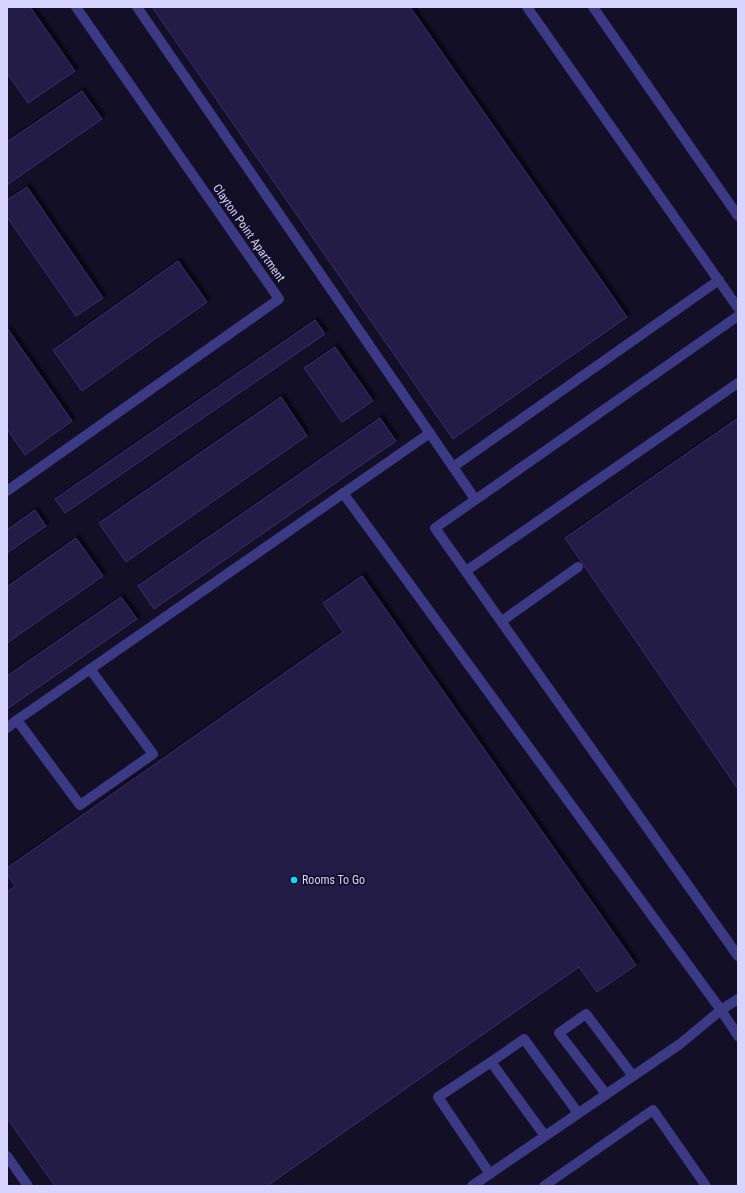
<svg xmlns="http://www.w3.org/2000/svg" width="745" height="1193" font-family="'Roboto Condensed',sans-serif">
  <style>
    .building { fill: #241b47; stroke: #3b2d73; filter: url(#shadow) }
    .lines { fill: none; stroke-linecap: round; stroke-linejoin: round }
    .minor { stroke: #3d3a85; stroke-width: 10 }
    .poi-dot { fill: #00e5ff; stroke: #130f26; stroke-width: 1.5 }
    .labels { text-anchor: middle; stroke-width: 3.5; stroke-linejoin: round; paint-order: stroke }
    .street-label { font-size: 12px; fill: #d9d4ff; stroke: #130f26 }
    .poi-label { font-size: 12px; fill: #d9d4ff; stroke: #130f26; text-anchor: start }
  </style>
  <defs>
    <filter id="shadow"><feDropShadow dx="3.5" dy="-3.5" stdDeviation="1" flood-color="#0009"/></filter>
  </defs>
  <rect width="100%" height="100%" fill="#130f26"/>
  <!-- building -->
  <g class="building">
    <path d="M 7,7 L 30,7 L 75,71 L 28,103 L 7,73 Z"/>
    <path d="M 152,7 L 410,7 L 627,317 L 453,439 Z"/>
    <path d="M 82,91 L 102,119 L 7,185 L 7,142 Z"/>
    <path d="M 27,187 L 103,298 L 76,316 L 7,217 L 7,200 Z"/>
    <path d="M 178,261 L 207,302 L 82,391 L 53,350 Z"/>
    <path d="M 315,320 L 325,334 L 65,513 L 55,499 Z"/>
    <path d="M 7,328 L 72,421 L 25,455 L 7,429 Z"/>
    <path d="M 335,347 L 373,401 L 342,422 L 304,368 Z"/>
    <path d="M 281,397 L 307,436 L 126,562 L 99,523 Z"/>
    <path d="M 380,418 L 396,441 L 154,609 L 138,586 Z"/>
    <path d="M 738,418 L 738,789 L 565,538 Z"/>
    <path d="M 35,510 L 46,526 L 7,553 L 7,530 Z"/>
    <path d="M 76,538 L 103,576 L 7,643 L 7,587 Z"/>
    <path d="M 362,576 L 636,965 L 597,992 L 579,967 L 267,1186 L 55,1186 L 7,1118 L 7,892 L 15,886 L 7,875 L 7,868 L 343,632 L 323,603 Z"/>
    <path d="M 121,597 L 137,619 L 7,709 L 7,676 Z"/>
  </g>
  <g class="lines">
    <!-- minor -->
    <g class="minor">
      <path d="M 137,7 L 475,499"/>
      <path d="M 527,7 L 738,308"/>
      <path d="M 593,7 L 738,216"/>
      <path d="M 738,316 L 435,528 L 738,956"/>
      <path d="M 453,467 L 719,280"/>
      <path d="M 7,491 L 279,299 L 76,7"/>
      <path d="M 343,493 L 721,1010 L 738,1036"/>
      <path d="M 466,571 L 738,383"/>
      <path d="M 502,621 L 578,567"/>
      <path d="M 17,720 L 80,805 L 153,754 L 90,669"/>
      <path d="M 7,728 L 17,720 L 430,433"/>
      <path d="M 491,1062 L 524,1039 L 578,1113"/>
      <path d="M 606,1094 L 559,1033 L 586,1014 L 633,1076"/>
      <path d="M 7,1156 L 28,1186"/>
      <path d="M 490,1174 L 438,1097 L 491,1062 L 545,1136"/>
      <path d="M 472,1186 L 680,1044 L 721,1010 L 738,999"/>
      <path d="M 544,1186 L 653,1110 L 706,1186"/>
    </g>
  </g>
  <!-- markers -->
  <circle class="poi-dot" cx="294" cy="880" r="4"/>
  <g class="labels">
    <!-- street labels -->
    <g class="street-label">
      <text transform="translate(249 233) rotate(55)" y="4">Clayton Point Apartment</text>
    </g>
    <!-- poi labels -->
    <g class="poi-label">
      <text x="302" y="884">Rooms To Go</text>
    </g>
  </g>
  <!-- border -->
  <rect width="745" height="1193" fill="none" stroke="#d9d4ff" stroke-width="16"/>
</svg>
